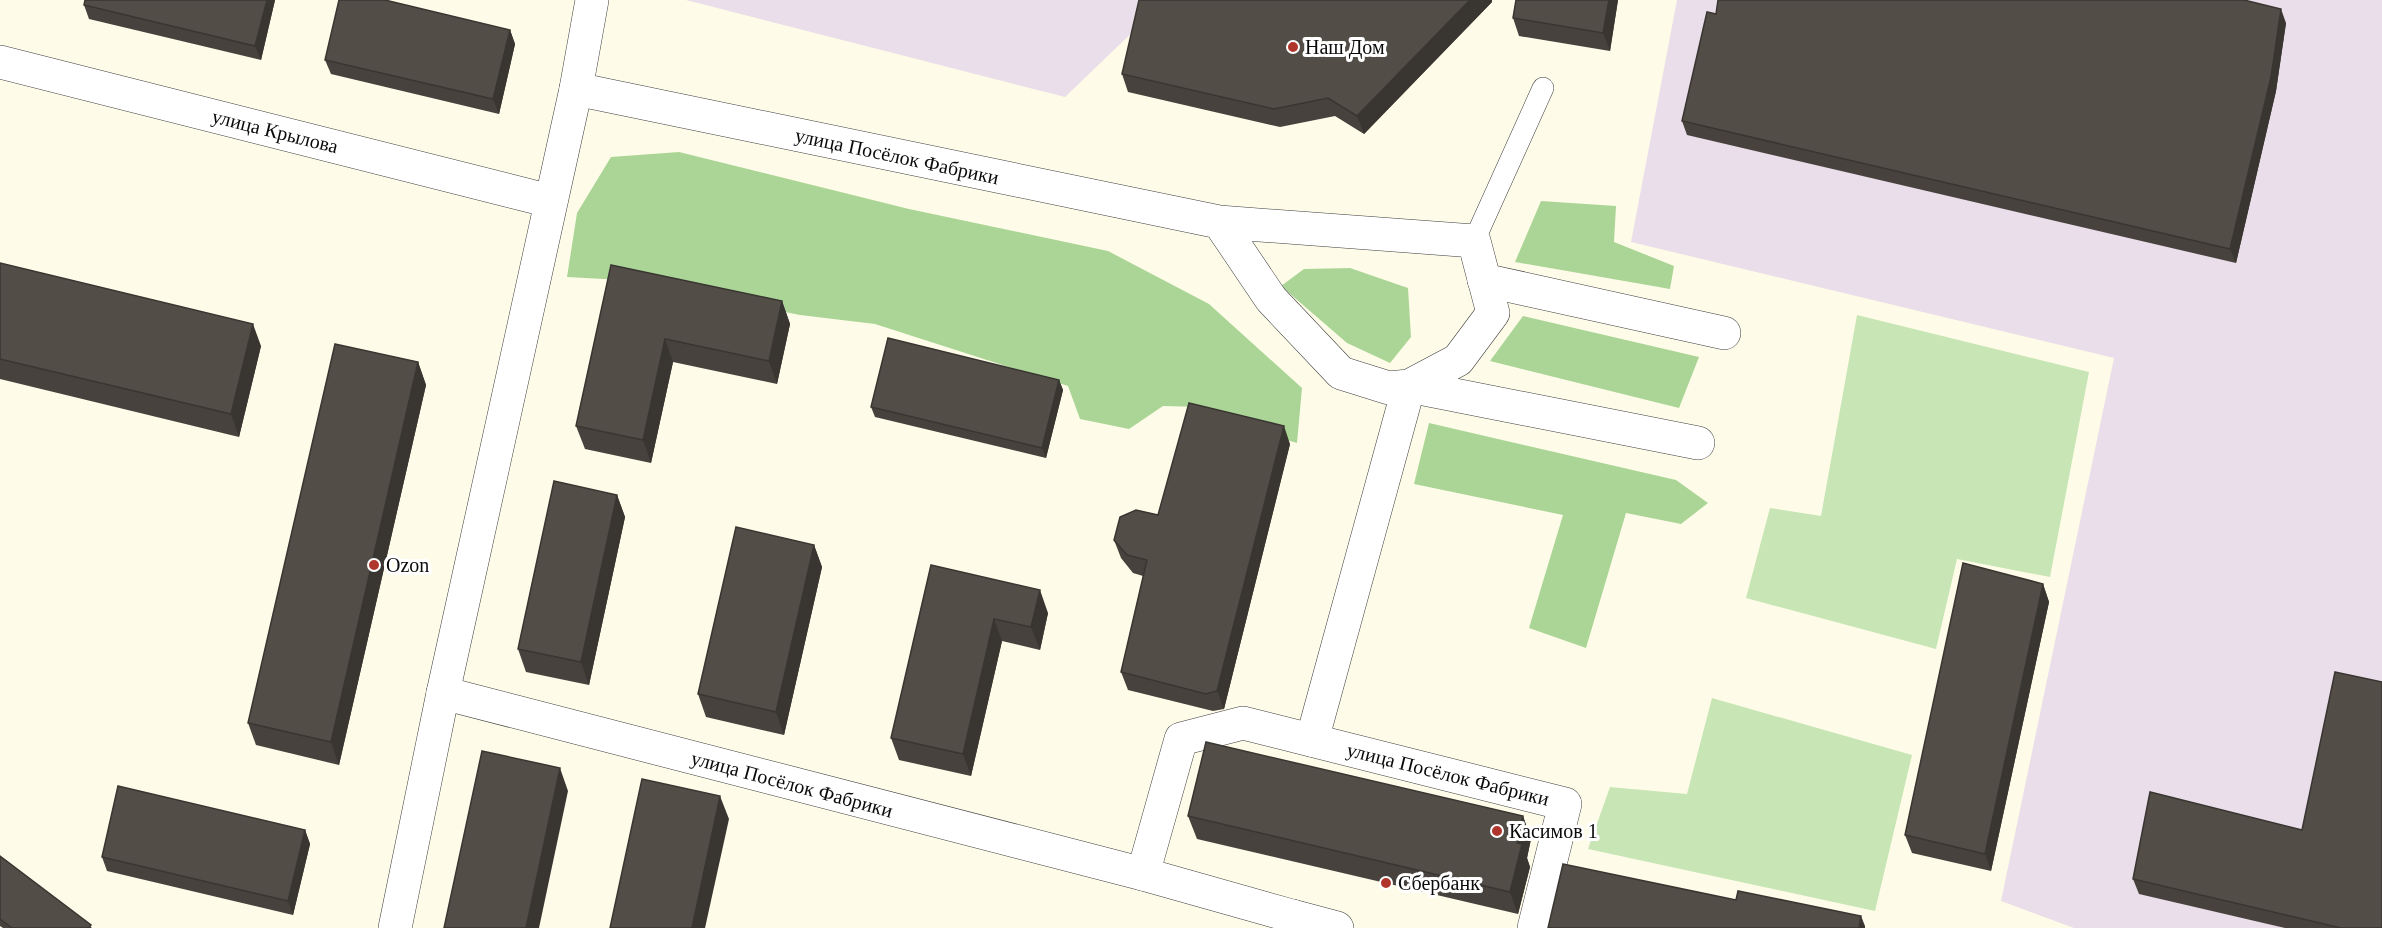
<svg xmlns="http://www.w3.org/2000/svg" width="2382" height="928" font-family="'Times New Roman',serif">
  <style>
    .industrial { fill: #e9dee9 }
    .green { fill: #c8e5b5 }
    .forest { fill: #abd596 }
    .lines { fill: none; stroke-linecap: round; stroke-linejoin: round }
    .service-casing { stroke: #3d3d3d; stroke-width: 22 }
    .minor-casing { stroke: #3d3d3d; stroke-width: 34 }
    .service { stroke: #fff; stroke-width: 21 }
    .minor { stroke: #fff; stroke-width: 33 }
    .wall { fill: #47423d }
    .shaded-wall { fill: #393632 }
    .building { fill: #524d47; stroke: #393632; stroke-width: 1.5 }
    .poi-dot { fill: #b0352c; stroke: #fff; stroke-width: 2 }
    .labels { text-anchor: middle; stroke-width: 6; stroke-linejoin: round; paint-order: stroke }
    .poi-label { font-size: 20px; fill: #0a0a0a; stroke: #fff; text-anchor: start }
    .street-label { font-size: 20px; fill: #0a0a0a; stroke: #fff }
  </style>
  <rect width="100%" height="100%" fill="#fefce8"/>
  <!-- industrial -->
  <g class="industrial">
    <path d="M 686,0 L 1166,0 L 1065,97 Z"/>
    <path d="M 1677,0 L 2382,0 L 2382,928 L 2074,928 L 2001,901 L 2114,358 L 1631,242 Z"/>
  </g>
  <!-- green -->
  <g class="green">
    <path d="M 1857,315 L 2089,372 L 2050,577 L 1957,559 L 1936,649 L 1746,598 L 1770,508 L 1821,516 Z"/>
    <path d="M 1712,698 L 1912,755 L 1875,911 L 1588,849 L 1610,787 L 1687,794 Z"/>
  </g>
  <!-- forest -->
  <g class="forest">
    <path d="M 679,152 L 909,209 L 1108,251 L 1209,304 L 1302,388 L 1297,443 L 1257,431 L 1201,407 L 1163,406 L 1129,429 L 1080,419 L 1068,386 L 875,324 L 800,315 L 622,280 L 567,277 L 577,213 L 611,157 Z"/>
    <path d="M 1541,201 L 1616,206 L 1614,242 L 1674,266 L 1670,289 L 1515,262 Z"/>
    <path d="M 1350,268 L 1408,288 L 1411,337 L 1390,363 L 1347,343 L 1281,286 L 1304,269 Z"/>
    <path d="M 1523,316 L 1699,357 L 1679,408 L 1490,361 Z"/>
    <path d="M 1429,423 L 1676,480 L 1708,503 L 1681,524 L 1626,513 L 1586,648 L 1529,628 L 1563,515 L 1414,484 Z"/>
  </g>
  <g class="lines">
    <defs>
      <path id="service" d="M 1474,241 L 1543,88"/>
      <g id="minor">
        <path d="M 0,62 L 550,201"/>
        <path d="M 576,89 L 1219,222 L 1271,299 L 1341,373 L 1389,388 L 1409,386 L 1458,360 L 1493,313 L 1474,241 L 1219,222"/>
        <path d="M 1484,280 L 1724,333"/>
        <path d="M 443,693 L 1143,874 L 1292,916 L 1290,928"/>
        <path d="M 1312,740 L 1409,386 L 1698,443"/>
        <path d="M 1143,874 L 1181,739 L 1243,723 L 1565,804 L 1534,928"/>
        <path d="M 1292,916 L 1337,928"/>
        <path d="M 395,928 L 443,693 L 576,89 L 592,0"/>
      </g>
    </defs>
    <!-- service casing -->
    <use href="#service" class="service-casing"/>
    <!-- minor casing -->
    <use href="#minor" class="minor-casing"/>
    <!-- service -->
    <use href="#service" class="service"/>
    <!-- minor -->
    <use href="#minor" class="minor"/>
  </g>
  <!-- wall -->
  <g class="wall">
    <path d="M 275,0 L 261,60 L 89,19 L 84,5 Z"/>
    <path d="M 1516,0 L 1618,0 L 1610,51 L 1519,36 L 1513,18 Z"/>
    <path d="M 1492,2 L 1364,134 L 1335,116 L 1280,127 L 1128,92 L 1122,74 Z"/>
    <path d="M 1716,14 L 2286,23 L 2276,91 L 2236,263 L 1687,135 L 1682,121 Z"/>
    <path d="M 510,30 L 515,44 L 499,114 L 331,74 L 325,60 Z"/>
    <path d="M 0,263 L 261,346 L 239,437 L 0,379 Z"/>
    <path d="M 611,265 L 782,301 L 790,324 L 777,384 L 673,362 L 651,463 L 585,449 L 576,426 Z"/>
    <path d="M 418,362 L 426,385 L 339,765 L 256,745 L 248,723 Z"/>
    <path d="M 1059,380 L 1063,390 L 1046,458 L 875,417 L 871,407 Z"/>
    <path d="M 1290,444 L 1224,709 L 1213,711 L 1128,690 L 1121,672 L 1143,576 L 1133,573 L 1121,558 L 1114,540 L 1158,515 Z"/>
    <path d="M 617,495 L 625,517 L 589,685 L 526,672 L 518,649 Z"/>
    <path d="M 814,545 L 822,567 L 784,735 L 706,717 L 698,694 Z"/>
    <path d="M 931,565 L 1048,613 L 1040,650 L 1002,641 L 971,776 L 899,760 L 891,738 Z"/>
    <path d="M 2043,584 L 2049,602 L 1991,871 L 1912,853 L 1905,835 Z"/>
    <path d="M 1188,816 L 1523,816 L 1531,839 L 1527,858 L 1530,867 L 1518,914 L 1197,839 Z"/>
    <path d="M 305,830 L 310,844 L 293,915 L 107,871 L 102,857 Z"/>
    <path d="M 2302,830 L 2382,928 L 2285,928 L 2139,894 L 2133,879 Z"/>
    <path d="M 0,856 L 92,928 L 3,928 L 0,926 Z"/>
  </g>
  <!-- shaded-wall -->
  <g class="shaded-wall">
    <path d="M 267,0 L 275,0 L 261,60 L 255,46 Z"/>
    <path d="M 1470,0 L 1492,0 L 1492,2 L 1364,134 L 1357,116 Z"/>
    <path d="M 1609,0 L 1618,0 L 1610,51 L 1603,33 Z"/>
    <path d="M 2281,9 L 2286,23 L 2276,91 L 2236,263 L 2230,249 Z"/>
    <path d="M 510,30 L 515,44 L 499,114 L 493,99 Z"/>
    <path d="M 782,301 L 790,324 L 777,384 L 769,361 Z"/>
    <path d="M 253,324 L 261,346 L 239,437 L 231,414 Z"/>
    <path d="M 665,339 L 673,362 L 651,463 L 643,440 Z"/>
    <path d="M 418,362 L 426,385 L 339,765 L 331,742 Z"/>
    <path d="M 1059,380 L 1063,390 L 1046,458 L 1042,448 Z"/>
    <path d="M 1284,426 L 1290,444 L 1224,709 L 1217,691 Z"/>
    <path d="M 617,495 L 625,517 L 589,685 L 581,662 Z"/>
    <path d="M 814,545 L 822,567 L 784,735 L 776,712 Z"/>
    <path d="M 2043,584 L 2049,602 L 1991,871 L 1985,854 Z"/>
    <path d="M 1040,590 L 1048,613 L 1040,650 L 1031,627 Z"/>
    <path d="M 994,619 L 1002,641 L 971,776 L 963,754 Z"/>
    <path d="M 560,768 L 568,791 L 539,928 L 526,928 Z"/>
    <path d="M 720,796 L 729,819 L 705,928 L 692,928 Z"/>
    <path d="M 1523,816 L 1531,839 L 1527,858 L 1530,867 L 1518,914 L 1510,892 L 1517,843 Z"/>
    <path d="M 305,830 L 310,844 L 293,915 L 288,901 Z"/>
    <path d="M 1861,916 L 1865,926 L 1865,928 L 1859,928 Z"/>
  </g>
  <!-- building -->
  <g class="building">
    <path d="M 85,0 L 267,0 L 255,46 L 84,5 Z"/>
    <path d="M 339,0 L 385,0 L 510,30 L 493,99 L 325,60 Z"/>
    <path d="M 1139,0 L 1470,0 L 1357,116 L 1328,98 L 1274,109 L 1122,74 Z"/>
    <path d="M 1516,0 L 1609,0 L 1603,33 L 1513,18 Z"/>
    <path d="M 1718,0 L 2244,0 L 2281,9 L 2271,77 L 2230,249 L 1682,121 L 1707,12 L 1716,14 Z"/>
    <path d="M 0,263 L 253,324 L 231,414 L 0,359 Z"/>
    <path d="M 611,265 L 782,301 L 769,361 L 665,339 L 643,440 L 576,426 Z"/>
    <path d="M 888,338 L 1059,380 L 1042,448 L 871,407 Z"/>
    <path d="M 335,344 L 418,362 L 331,742 L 248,723 Z"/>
    <path d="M 1189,403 L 1284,426 L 1217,691 L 1206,694 L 1121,672 L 1147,560 L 1127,555 L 1114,540 L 1120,517 L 1136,510 L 1158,515 Z"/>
    <path d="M 554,481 L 617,495 L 581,662 L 518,649 Z"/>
    <path d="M 736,527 L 814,545 L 776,712 L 698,694 Z"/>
    <path d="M 1963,563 L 2043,584 L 1985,854 L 1905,835 Z"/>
    <path d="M 931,565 L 1040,590 L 1031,627 L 994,619 L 963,754 L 891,738 Z"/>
    <path d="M 2335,672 L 2382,682 L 2382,928 L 2341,928 L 2133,879 L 2150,792 L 2302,830 Z"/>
    <path d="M 1206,742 L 1523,816 L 1517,843 L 1522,844 L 1510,892 L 1188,816 Z"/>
    <path d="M 482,751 L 560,768 L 526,928 L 444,928 Z"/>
    <path d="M 642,779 L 720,796 L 692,928 L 610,928 Z"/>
    <path d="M 118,786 L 305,830 L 288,901 L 102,857 Z"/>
    <path d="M 0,856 L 91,925 L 89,928 L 12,928 L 0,919 Z"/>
    <path d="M 1563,864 L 1736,900 L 1738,891 L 1861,916 L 1859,928 L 1548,928 Z"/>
  </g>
  <!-- markers -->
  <g class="poi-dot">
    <circle cx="1293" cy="47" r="6"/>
    <circle cx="374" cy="565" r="6"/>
    <circle cx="1497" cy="831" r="6"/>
    <circle cx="1386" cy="883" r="6"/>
  </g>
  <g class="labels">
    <!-- poi labels -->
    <g class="poi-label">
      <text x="1305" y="54">Наш Дом</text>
      <text x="386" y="572">Ozon</text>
      <text x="1509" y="838">Касимов 1</text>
      <text x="1398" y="890">Сбербанк</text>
    </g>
    <!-- street labels -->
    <g class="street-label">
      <text transform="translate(275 131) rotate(14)" y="7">улица Крылова</text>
      <text transform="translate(897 156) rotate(12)" y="7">улица Посёлок Фабрики</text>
      <text transform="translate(1448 774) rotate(14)" y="7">улица Посёлок Фабрики</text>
      <text transform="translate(792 784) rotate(15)" y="7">улица Посёлок Фабрики</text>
    </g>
  </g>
</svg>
